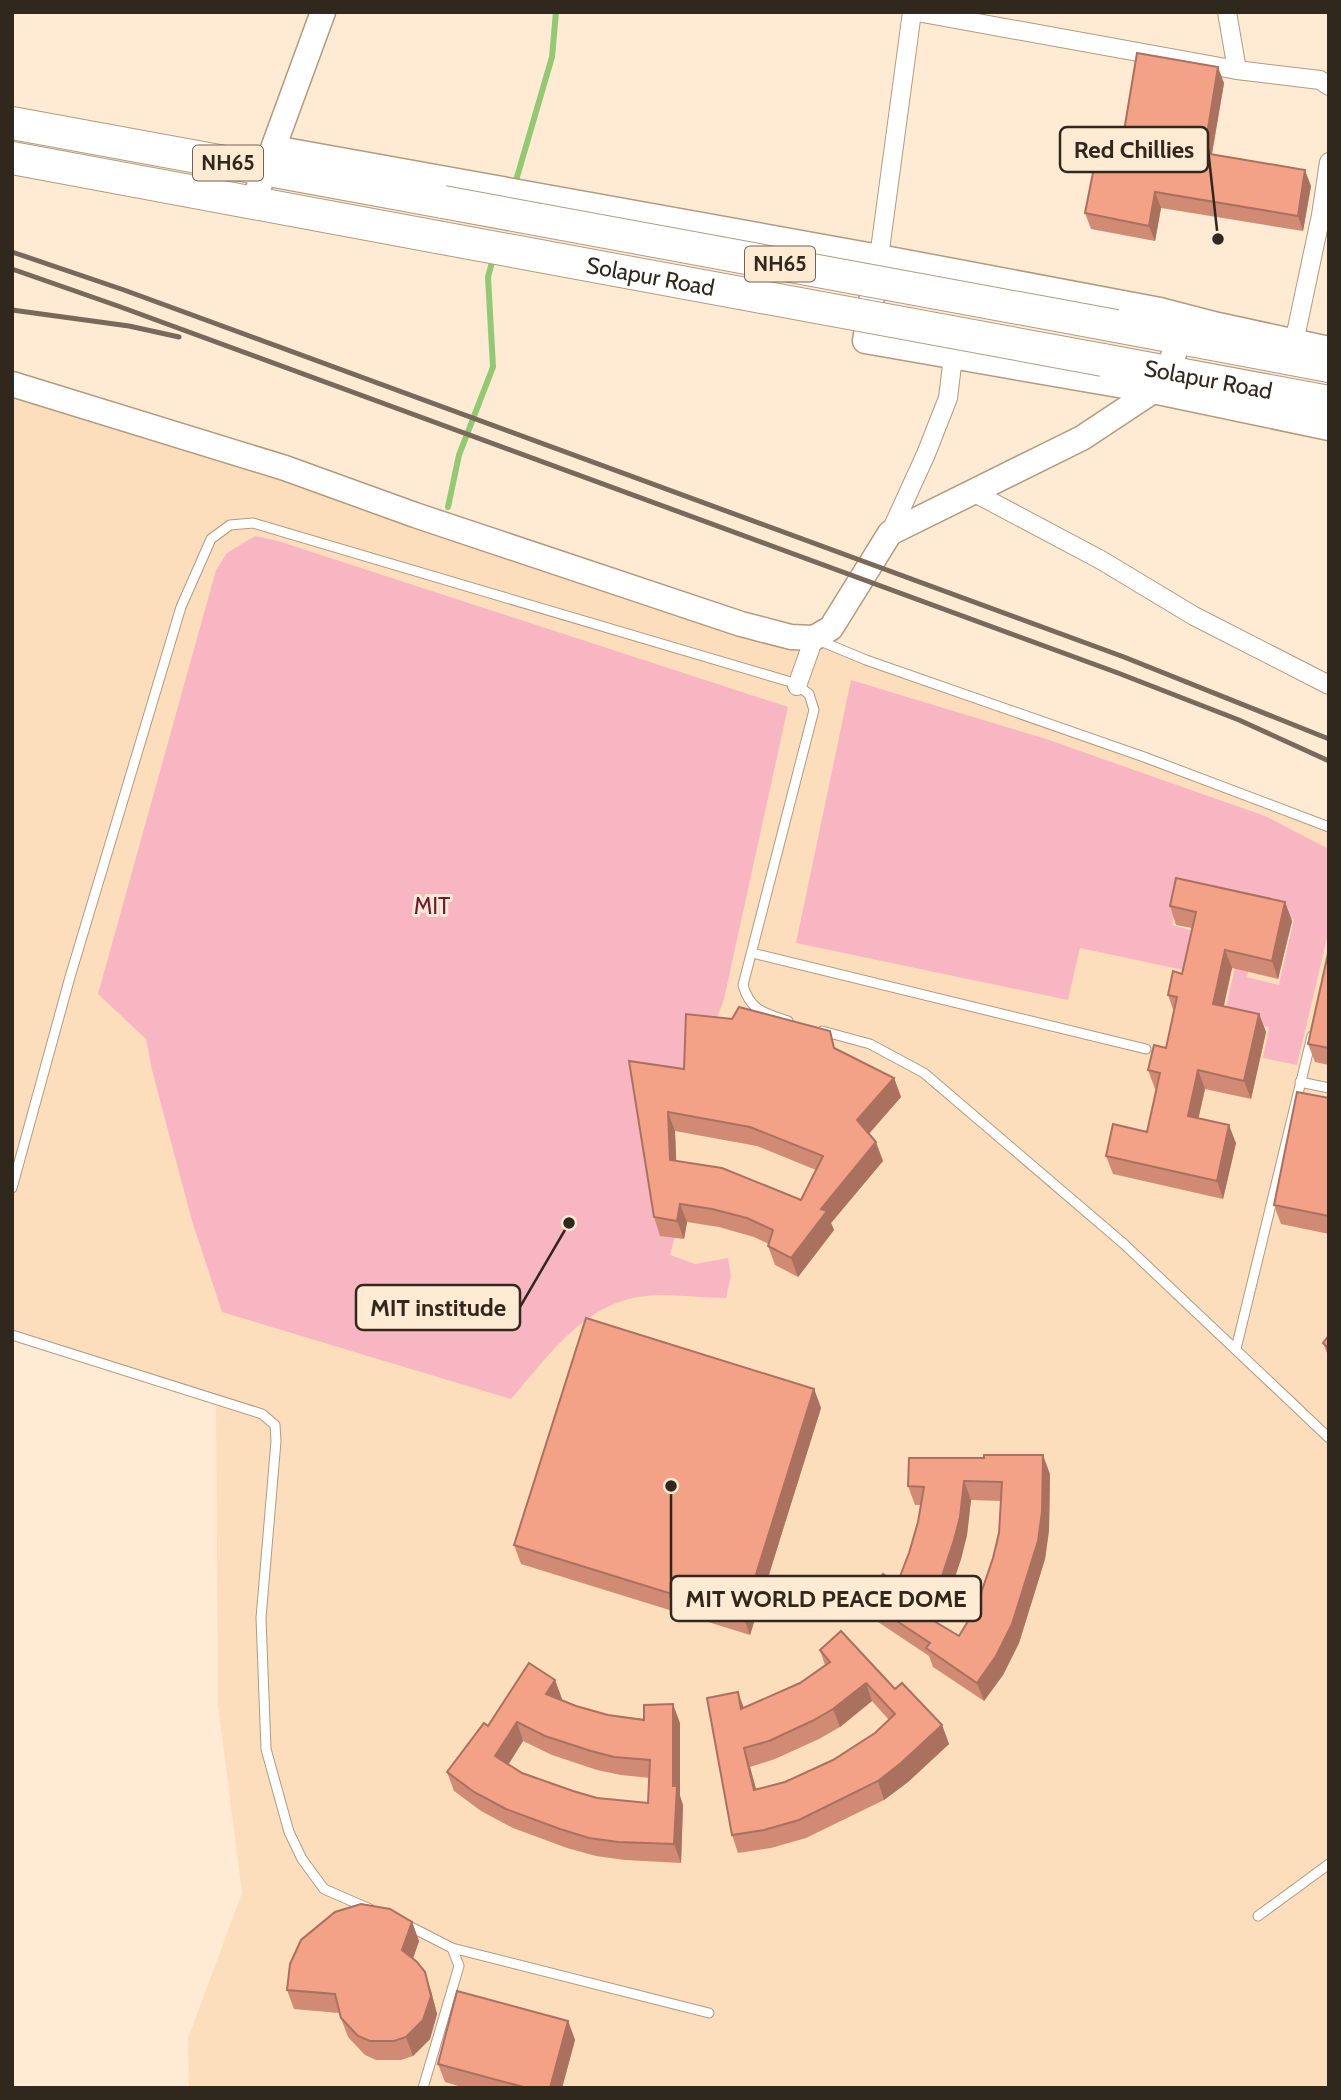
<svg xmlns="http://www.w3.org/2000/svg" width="1341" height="2100" font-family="Cabin,sans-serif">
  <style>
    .built { fill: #fcdebc }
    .green { fill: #f8b6c3 }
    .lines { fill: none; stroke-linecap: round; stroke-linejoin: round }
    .stream { stroke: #92c973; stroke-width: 6 }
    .lane-casing { stroke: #b19a7f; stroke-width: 11 }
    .street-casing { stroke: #b19a7f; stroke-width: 20 }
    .secondary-casing { stroke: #b19a7f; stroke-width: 27 }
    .highway-casing { stroke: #b19a7f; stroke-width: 34 }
    .lane { stroke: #fff; stroke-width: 9 }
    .street { stroke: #fff; stroke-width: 18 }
    .secondary { stroke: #fff; stroke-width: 24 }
    .highway { stroke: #fff; stroke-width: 32 }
    .rail { stroke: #776a5b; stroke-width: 5 }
    .highway-bridge-casing { stroke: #b19a7f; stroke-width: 34; stroke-linecap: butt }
    .highway-bridge { stroke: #fff; stroke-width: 32 }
    .wall { fill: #d18b75; fill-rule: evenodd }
    .shaded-wall { fill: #aa715f }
    .building { fill: #f3a288; stroke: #aa715f; stroke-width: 2; fill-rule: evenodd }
    .labels { text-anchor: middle; stroke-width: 6; stroke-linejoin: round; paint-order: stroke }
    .shield { fill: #ffebd4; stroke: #6f6254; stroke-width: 2 }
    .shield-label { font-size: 21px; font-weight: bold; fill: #31281d }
    .street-label { font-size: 23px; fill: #31281d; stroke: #ffebd4 }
    .park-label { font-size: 23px; fill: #741736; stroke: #ffebd4 }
    .leader { fill: none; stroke: #31281d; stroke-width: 2.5 }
    .callout-dot { fill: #31281d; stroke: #ffebd4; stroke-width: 2.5 }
    .callout { fill: #ffebd4; stroke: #31281d; stroke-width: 2.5 }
    .callout-label { font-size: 24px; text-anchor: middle; font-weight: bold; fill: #31281d }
  </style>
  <rect width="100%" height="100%" fill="#ffebd4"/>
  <!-- built -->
  <path class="built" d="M 12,384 L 814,638 L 1329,828 L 1329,2088 L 189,2088 L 188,2038 L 242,1893 L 218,1705 L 216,1400 L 12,1336 Z"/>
  <!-- green -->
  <g class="green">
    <path d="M 255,536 L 278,541 L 788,707 L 724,999 L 698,1072 L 657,1102 L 676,1232 L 670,1255 L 695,1264 L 728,1258 L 731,1276 L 726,1298 C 704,1298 682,1295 661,1295 C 589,1295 554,1350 511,1399 L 222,1312 L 192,1221 L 152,1070 L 146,1039 L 98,994 L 216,570 L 227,553 Z"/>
    <path d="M 851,680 L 1046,739 L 1265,816 L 1329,849 L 1329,929 L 1297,1065 L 1263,1058 L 1269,1027 L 1233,1020 L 1217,1047 L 1239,950 L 1252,953 L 1247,977 L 1279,985 L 1294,919 L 1180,892 L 1172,925 L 1197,932 L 1188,971 L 1080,948 L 1068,1000 L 796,943 Z"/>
  </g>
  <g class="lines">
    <!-- stream -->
    <g class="stream">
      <path d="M 515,184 L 552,57 L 556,12"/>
      <path d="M 448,507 L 459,455 L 493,367 L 488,277 L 494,255"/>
    </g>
    <defs>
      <g id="lane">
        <path d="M 818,640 L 866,660 L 1144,757 L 1329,827"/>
        <path d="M 752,953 L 1146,1049"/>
        <path d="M 822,1031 L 870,1044 L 924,1073 L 1124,1244 L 1329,1438"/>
        <path d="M 1300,1082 L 1329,1088"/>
        <path d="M 12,1188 L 70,977 L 181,607 L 211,539 L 230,525 L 253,523 L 794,683 L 809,694 L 814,710 L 743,985 C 750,1011 765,1013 788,1021"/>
        <path d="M 12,1335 L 262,1414 L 275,1425 L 276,1441 L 261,1618 L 266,1749 L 289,1832 L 302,1859 L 324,1889 L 370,1909"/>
        <path d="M 1236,1349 L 1312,1036"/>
        <path d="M 1258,1916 L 1329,1864"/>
        <path d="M 405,1924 L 452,1948 L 459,1966 L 423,2088"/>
        <path d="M 452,1948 L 709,2013"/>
      </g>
      <g id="street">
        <path d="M 917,12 L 1237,70 L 1320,80 L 1329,86"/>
        <path d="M 1227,12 L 1237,70"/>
        <path d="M 879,257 L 912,12"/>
        <path d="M 1292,352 L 1321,215 L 1329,162"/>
        <path d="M 971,491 L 1101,560 L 1194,616 L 1329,685"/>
        <path d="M 890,533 L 926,454 L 948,398 L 953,357"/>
        <path d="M 797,686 L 814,638"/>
      </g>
      <g id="secondary">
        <path d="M 274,148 L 879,257 L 1160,310 L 1218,325 L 1329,349"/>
        <path d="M 253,203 L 323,12"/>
        <path d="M 877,264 L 865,341 L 1153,391 L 1329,428"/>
        <path d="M 12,384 L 285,468 L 415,515 L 741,624 L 791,637 L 814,638 L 831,628 L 890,533 L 1082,438 L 1153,391 L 1167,372 L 1180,338 L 1194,319"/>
      </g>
      <g id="highway">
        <path d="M 12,123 L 443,202"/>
        <path d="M 12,158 L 437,237"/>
        <path d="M 1116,326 L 1329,366"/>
        <path id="s1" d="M 1103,360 L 1329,402"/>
      </g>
    </defs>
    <!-- lane casing -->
    <use href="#lane" class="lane-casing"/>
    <!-- street casing -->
    <use href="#street" class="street-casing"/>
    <!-- secondary casing -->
    <use href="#secondary" class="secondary-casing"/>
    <!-- highway casing -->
    <use href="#highway" class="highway-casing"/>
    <!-- lane -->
    <use href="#lane" class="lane"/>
    <!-- street -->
    <use href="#street" class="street"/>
    <!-- secondary -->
    <use href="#secondary" class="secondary"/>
    <!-- highway -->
    <use href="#highway" class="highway"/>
    <!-- rail -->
    <g class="rail">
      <path d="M 12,252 L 124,290 L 1124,657 L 1329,739"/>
      <path d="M 12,269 L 118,306 L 1118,673 L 1239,720 L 1329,761"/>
      <path d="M 12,310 L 129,326 L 179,337"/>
    </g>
    <defs>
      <g id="highway-bridge">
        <path d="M 443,202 L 1116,326"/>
        <path id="s2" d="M 437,237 L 1103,360"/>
      </g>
    </defs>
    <!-- highway-bridge casing -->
    <use href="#highway-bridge" class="highway-bridge-casing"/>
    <!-- highway-bridge -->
    <use href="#highway-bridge" class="highway-bridge"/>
  </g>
  <!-- wall -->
  <g class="wall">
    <path d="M 1224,83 L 1212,155 L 1311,186 L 1303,231 L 1161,208 L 1155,241 L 1091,229 L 1085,213 L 1124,131 Z"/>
    <path d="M 1285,902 L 1292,921 L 1278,979 L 1232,968 L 1224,1006 L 1259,1014 L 1266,1032 L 1251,1099 L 1205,1089 L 1198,1118 L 1236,1143 L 1223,1199 L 1113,1174 L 1106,1156 L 1147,1132 L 1156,1089 L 1155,1089 L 1148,1070 L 1166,1048 L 1174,1012 L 1168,995 L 1182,974 L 1192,928 L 1176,925 L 1170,906 Z"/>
    <path d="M 1329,949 L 1329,1065 L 1315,1062 L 1308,1044 Z"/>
    <path d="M 836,1049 L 894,1078 L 901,1097 L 869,1134 L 883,1161 L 831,1223 L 834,1230 L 798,1277 L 775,1265 L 768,1246 L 769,1244 L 754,1237 L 719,1227 L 687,1222 L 684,1239 L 660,1236 L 654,1217 L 629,1061 L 684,1069 ZM 675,1131 L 757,1146 L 816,1170 L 801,1200 L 676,1161 Z"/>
    <path d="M 1329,1098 L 1329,1234 L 1281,1224 L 1274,1205 Z"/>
    <path d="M 1329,1335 L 1329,1358 L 1323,1343 Z"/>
    <path d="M 814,1389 L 821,1408 L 750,1635 L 521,1564 L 514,1545 Z"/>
    <path d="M 1050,1474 L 1049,1530 L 1045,1559 L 1019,1643 L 1003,1675 L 984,1701 L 933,1667 L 929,1656 L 872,1618 L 865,1600 L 897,1584 L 909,1553 L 918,1522 L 921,1505 L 915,1505 L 908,1486 ZM 971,1500 L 1001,1501 L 999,1533 L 993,1558 L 976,1608 L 959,1636 L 936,1622 L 946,1604 L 961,1559 L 967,1535 Z"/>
    <path d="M 820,1650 L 895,1689 L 942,1725 L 949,1744 L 908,1782 L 884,1800 L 806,1838 L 771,1848 L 738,1853 L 732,1835 L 744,1708 L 800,1683 L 825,1665 ZM 872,1701 L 889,1720 L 875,1733 L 833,1760 L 785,1782 L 756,1789 L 750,1767 L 775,1759 L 819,1739 L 840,1727 Z"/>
    <path d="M 555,1680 L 562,1699 L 561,1700 L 576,1706 L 608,1715 L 680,1723 L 680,1796 L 683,1805 L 681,1863 L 625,1860 L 596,1856 L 567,1848 L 513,1828 L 481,1811 L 454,1791 L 447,1772 L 488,1726 ZM 523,1741 L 552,1755 L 597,1770 L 621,1775 L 650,1778 L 648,1803 L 597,1798 L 573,1791 L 522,1773 L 508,1764 Z"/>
    <path d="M 412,1922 L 419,1941 L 413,1959 L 431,1991 L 437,2014 L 430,2039 L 413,2056 L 401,2060 L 376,2060 L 365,2055 L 348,2037 L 339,2013 L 294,2009 L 287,1990 Z"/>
    <path d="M 568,2021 L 575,2040 L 562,2088 L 465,2088 L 445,2082 L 438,2064 Z"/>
  </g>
  <!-- shaded-wall -->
  <g class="shaded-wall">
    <path d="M 1218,67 L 1224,83 L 1209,169 L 1204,153 Z"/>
    <path d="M 1305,170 L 1311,186 L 1303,231 L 1298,216 Z"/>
    <path d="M 1155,192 L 1161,208 L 1155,241 L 1149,226 Z"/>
    <path d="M 1285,902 L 1292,921 L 1278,979 L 1272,961 Z"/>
    <path d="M 1225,950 L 1232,968 L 1220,1022 L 1213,1004 Z"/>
    <path d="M 1259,1014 L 1266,1032 L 1251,1099 L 1244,1081 Z"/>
    <path d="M 1198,1070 L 1205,1089 L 1195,1134 L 1188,1116 Z"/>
    <path d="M 894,1078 L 901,1097 L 864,1139 L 857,1120 Z"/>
    <path d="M 668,1112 L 675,1131 L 677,1179 L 670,1160 Z"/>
    <path d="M 1229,1125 L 1236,1143 L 1223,1199 L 1217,1181 Z"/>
    <path d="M 876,1142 L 883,1161 L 831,1223 L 834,1230 L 798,1277 L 791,1258 L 821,1209 Z"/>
    <path d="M 680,1204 L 687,1222 L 684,1239 L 677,1221 Z"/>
    <path d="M 814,1389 L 821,1408 L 750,1635 L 743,1616 Z"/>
    <path d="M 1043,1455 L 1050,1474 L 1049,1530 L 1045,1559 L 1019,1643 L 1003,1675 L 984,1701 L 977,1683 Z"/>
    <path d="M 964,1481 L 971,1500 L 967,1535 L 961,1559 L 946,1604 L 930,1633 L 924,1615 Z"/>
    <path d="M 555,1680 L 562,1699 L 553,1713 L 546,1694 Z"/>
    <path d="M 866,1683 L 872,1701 L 840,1727 L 833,1709 Z"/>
    <path d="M 738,1692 L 745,1711 L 741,1709 Z"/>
    <path d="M 673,1704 L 680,1723 L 680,1796 L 683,1805 L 681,1863 L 674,1844 Z"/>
    <path d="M 517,1722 L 523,1741 L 502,1775 L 495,1756 Z"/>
    <path d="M 942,1725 L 949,1744 L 908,1782 L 884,1800 L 878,1781 Z"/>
    <path d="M 744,1748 L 750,1767 L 761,1808 L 754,1790 Z"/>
    <path d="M 412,1922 L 419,1941 L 409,1969 L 402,1950 Z"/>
    <path d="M 425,1972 L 431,1991 L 437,2014 L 430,2039 L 413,2056 L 406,2037 Z"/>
    <path d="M 568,2021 L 575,2040 L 562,2088 L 550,2088 Z"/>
  </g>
  <!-- building -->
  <g class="building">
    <path d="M 1137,53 L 1218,67 L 1204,153 L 1305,170 L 1298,216 L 1155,192 L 1149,226 L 1085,213 L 1102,127 L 1124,131 Z"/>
    <path d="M 1176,878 L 1285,902 L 1272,961 L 1225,950 L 1213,1004 L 1259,1014 L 1244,1081 L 1198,1070 L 1188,1116 L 1229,1125 L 1217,1181 L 1106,1156 L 1113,1124 L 1147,1132 L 1160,1073 L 1148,1070 L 1154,1045 L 1166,1048 L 1177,997 L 1168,995 L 1173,971 L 1182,974 L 1196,912 L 1170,906 Z"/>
    <path d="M 1329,949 L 1329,1048 L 1308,1044 Z"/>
    <path d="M 739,1007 L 830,1031 L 834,1048 L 894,1078 L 857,1120 L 876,1142 L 821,1209 L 827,1211 L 791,1258 L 768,1246 L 773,1230 L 747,1218 L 712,1209 L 680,1204 L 677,1221 L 654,1217 L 629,1061 L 684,1069 L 686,1014 L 732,1019 ZM 668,1112 L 750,1127 L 823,1156 L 801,1200 L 722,1168 L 670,1160 Z"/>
    <path d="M 1297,1092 L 1329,1098 L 1329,1216 L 1274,1205 Z"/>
    <path d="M 586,1318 L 814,1389 L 743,1616 L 514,1545 Z"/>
    <path d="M 1329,1335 L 1329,1348 L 1323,1343 Z"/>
    <path d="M 984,1455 L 1043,1455 L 1042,1512 L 1038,1541 L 1012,1624 L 996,1656 L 977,1683 L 926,1648 L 930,1643 L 865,1600 L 883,1574 L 897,1584 L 909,1553 L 918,1522 L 924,1487 L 908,1486 L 909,1458 L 984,1458 ZM 964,1481 L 1002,1482 L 999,1533 L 993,1558 L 976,1608 L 959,1636 L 924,1615 L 939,1585 L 954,1540 L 960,1517 Z"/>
    <path d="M 841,1631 L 895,1689 L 902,1683 L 942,1725 L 901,1763 L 878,1781 L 799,1820 L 764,1830 L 732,1835 L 707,1698 L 738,1692 L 741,1709 L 800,1683 L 830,1662 L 820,1650 ZM 866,1683 L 895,1714 L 875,1733 L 833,1760 L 785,1782 L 754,1790 L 744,1748 L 769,1741 L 812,1721 L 833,1709 Z"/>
    <path d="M 529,1663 L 555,1680 L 546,1694 L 576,1706 L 608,1715 L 644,1720 L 644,1705 L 673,1704 L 673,1786 L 677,1786 L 674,1844 L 618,1842 L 589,1838 L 560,1829 L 506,1809 L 474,1792 L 447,1772 L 484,1723 L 488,1726 ZM 517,1722 L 545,1736 L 591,1751 L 614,1757 L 650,1760 L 648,1803 L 597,1798 L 573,1791 L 522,1773 L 495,1756 Z"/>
    <path d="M 361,1904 L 390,1909 L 412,1922 L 402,1950 L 417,1962 L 425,1972 L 431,1996 L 423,2020 L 406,2037 L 394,2041 L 370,2041 L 358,2036 L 341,2018 L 335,1994 L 287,1990 L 290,1964 L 301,1940 L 335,1912 Z"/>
    <path d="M 457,1991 L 568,2021 L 550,2088 L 527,2088 L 438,2064 Z"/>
  </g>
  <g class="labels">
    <!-- shield labels -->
    <g class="shield">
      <rect x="193" y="145.5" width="70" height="35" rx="5"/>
      <rect x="745" y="246.5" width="70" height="35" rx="5"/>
    </g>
    <g class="shield-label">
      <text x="228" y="170">NH65</text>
      <text x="780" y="271">NH65</text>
    </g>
    <!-- street labels -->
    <g class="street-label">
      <text dy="8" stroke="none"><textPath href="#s2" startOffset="217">Solapur Road</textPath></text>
      <text dy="8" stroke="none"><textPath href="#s1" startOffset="107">Solapur Road</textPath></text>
    </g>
    <!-- park labels -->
    <g class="park-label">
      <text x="432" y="914">MIT</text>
    </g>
  </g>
  <!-- callouts -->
  <path class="leader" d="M1218 239L1208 149M569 1223L520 1307M671 1486L671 1598"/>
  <g class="callout-dot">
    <circle cx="1218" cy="239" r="7"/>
    <circle cx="569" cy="1223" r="7"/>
    <circle cx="671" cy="1486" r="7"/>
  </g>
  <g class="callout">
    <rect x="1060" y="127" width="148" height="45" rx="7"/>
    <rect x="356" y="1285" width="164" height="45" rx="7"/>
    <rect x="671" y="1576" width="310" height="45" rx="7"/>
  </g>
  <g class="callout-label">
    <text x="1134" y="158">Red Chillies</text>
    <text x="438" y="1316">MIT institude</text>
    <text x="826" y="1607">MIT WORLD PEACE DOME</text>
  </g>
  <!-- border -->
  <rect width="1341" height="2100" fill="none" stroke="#31281d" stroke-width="28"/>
</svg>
